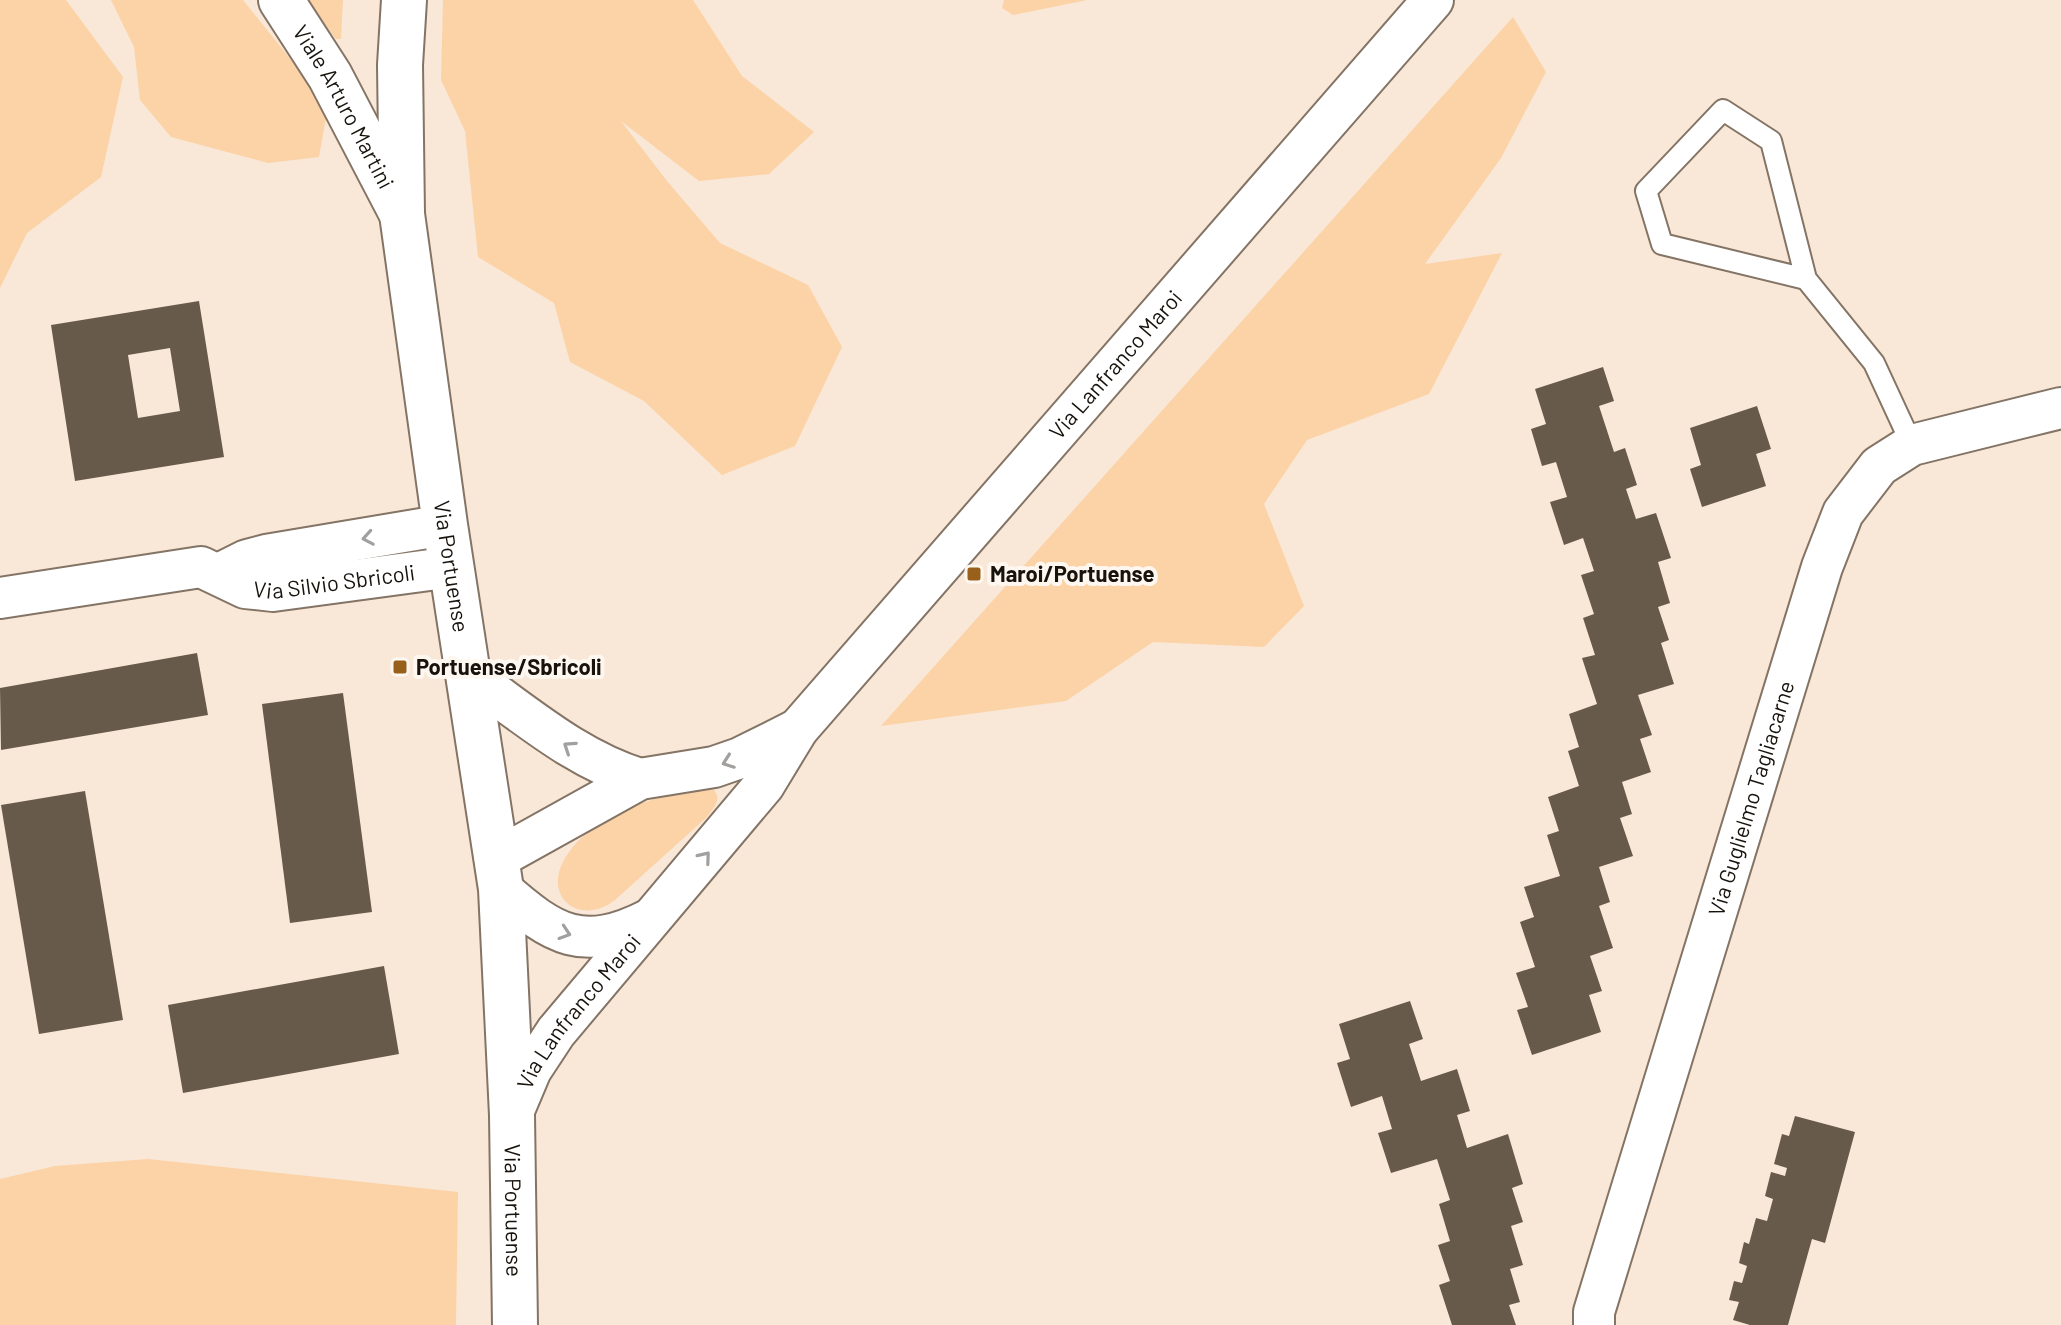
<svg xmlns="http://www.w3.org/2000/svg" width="2061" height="1325" font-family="Barlow,sans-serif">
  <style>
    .green { fill: #fcd2a7 }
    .building { fill: #685a4b; fill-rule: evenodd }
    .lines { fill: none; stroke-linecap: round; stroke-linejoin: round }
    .service-casing { stroke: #847465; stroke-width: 24 }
    .minor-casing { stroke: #847465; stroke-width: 44 }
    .tertiary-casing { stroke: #847465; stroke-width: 48 }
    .secondary-casing { stroke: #847465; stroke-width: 48 }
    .service { stroke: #fff; stroke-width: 20 }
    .minor { stroke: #fff; stroke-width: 40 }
    .tertiary { stroke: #fff; stroke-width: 44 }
    .secondary { stroke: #fff; stroke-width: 44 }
    .oneway { stroke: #a2a09e }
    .poi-dot { fill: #98601b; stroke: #fef7f0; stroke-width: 3 }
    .labels { text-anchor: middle; stroke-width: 8; stroke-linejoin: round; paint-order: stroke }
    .street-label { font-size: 22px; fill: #17120c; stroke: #fef7f0 }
    .poi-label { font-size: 22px; font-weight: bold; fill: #17120c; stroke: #fef7f0; text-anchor: start }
  </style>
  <rect width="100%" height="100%" fill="#f9e8d7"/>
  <!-- green -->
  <g class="green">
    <path d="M 0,0 L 66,0 L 123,77 L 101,177 L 27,233 L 0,288 Z"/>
    <path d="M 111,0 L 243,0 L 328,106 L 319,157 L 268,163 L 171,137 L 140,100 L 134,47 Z"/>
    <path d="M 306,0 L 343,0 L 341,39 L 336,39 Z"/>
    <path d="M 443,0 L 693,0 L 742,76 L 814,132 L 769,174 L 699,181 L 621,121 L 667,181 L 720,243 L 808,285 L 842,347 L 795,446 L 722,475 L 644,401 L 570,362 L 554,303 L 478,257 L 465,131 L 441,80 Z"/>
    <path d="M 1004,0 L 1087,0 L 1013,15 L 1002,8 Z"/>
    <path d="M 1513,17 L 1546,72 L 1501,158 L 1425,264 L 1502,253 L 1429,394 L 1307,440 L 1264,504 L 1304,606 L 1264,647 L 1153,642 L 1066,701 L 881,726 Z"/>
    <path d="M 709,786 C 724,796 716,805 707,817 L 615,900 C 578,928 540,895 567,855 C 594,813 662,794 709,786 Z"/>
    <path d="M 148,1159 L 458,1192 L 456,1325 L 0,1325 L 0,1179 L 55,1166 Z"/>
  </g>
  <!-- building -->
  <g class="building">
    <path d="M 199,301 L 224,457 L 75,481 L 51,325 ZM 170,348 L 180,411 L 138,418 L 128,355 Z"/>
    <path d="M 1603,367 L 1614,401 L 1599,406 L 1614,452 L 1625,448 L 1637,485 L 1626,489 L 1636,519 L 1656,513 L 1671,558 L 1658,562 L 1670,603 L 1658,607 L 1669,640 L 1661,643 L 1674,684 L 1638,695 L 1652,735 L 1640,739 L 1651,772 L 1622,782 L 1632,814 L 1620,818 L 1633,856 L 1599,867 L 1610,902 L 1599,906 L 1613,948 L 1590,956 L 1602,991 L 1589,995 L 1601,1032 L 1532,1055 L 1517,1010 L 1528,1007 L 1516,973 L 1535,967 L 1520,922 L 1534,917 L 1524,887 L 1560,876 L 1547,835 L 1559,831 L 1548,797 L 1579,786 L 1568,751 L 1579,747 L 1569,714 L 1597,704 L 1582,658 L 1595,655 L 1583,618 L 1594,614 L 1581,575 L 1594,571 L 1583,538 L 1564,545 L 1550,502 L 1567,497 L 1556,462 L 1542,466 L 1531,429 L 1546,424 L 1535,389 Z"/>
    <path d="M 1757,406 L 1771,449 L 1756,454 L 1766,486 L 1702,507 L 1690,469 L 1701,465 L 1690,428 Z"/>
    <path d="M 197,653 L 208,715 L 1,750 L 0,688 Z"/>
    <path d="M 343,693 L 372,912 L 290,923 L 262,704 Z"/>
    <path d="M 85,791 L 123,1020 L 39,1034 L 1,805 Z"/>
    <path d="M 384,966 L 399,1054 L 183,1093 L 168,1005 Z"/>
    <path d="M 1410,1001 L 1423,1039 L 1409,1044 L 1421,1081 L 1457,1069 L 1470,1111 L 1457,1115 L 1467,1148 L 1508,1134 L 1523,1184 L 1512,1188 L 1523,1222 L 1511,1226 L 1523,1265 L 1510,1269 L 1520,1302 L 1509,1305 L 1516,1325 L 1452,1325 L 1439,1285 L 1450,1281 L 1438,1245 L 1450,1241 L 1439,1204 L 1450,1200 L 1437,1159 L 1391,1173 L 1378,1133 L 1392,1129 L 1382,1096 L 1351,1107 L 1337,1063 L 1350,1059 L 1339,1024 Z"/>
    <path d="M 1795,1116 L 1855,1132 L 1825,1243 L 1812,1239 L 1788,1325 L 1750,1325 L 1733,1320 L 1739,1302 L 1729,1300 L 1734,1281 L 1742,1283 L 1747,1266 L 1739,1263 L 1744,1242 L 1749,1244 L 1756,1218 L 1767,1221 L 1773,1199 L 1765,1196 L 1771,1172 L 1785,1176 L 1787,1168 L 1774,1164 L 1782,1134 L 1789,1136 Z"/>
  </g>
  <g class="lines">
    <defs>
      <path id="service" d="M 1806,279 L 1662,244 L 1646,191 L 1723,110 L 1771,141 L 1806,279 L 1874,363 L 1912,445"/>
      <g id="minor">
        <path d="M 219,574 L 247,560 L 266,555 L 445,525"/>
        <path id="s1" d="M 0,598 L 201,567 L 245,588 L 273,591 L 452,567"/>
        <path d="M 470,676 C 525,714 575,759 640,779"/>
        <path d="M 498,858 L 640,779 L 714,767 L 740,758 L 798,729"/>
        <path d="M 501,889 C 554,936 583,953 650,919"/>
        <path id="s2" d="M 512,1115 L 531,1070 L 556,1032 L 764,785 L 798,729 L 1433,0"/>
        <path id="s3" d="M 1594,1325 L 1594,1312 L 1822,567 L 1843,513 L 1879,466 L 1912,445 L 2061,408"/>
      </g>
      <g id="tertiary">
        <path id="s4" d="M 281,0 L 330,76 L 402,214"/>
      </g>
      <g id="secondary">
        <path id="s5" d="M 404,0 L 400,65 L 402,214 L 445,525 L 501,889 L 512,1115 L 515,1325"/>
      </g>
    </defs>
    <!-- service casing -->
    <use href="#service" class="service-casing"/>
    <!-- minor casing -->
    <use href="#minor" class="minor-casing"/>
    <!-- tertiary casing -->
    <use href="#tertiary" class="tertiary-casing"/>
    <!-- secondary casing -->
    <use href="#secondary" class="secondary-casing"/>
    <!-- service -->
    <use href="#service" class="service"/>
    <!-- minor -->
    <use href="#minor" class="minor"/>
    <!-- tertiary -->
    <use href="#tertiary" class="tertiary"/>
    <!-- secondary -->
    <use href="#secondary" class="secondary"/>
  </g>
  <!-- one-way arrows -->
  <defs><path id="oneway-chevron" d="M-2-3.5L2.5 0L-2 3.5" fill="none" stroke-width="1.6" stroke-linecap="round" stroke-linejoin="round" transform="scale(2)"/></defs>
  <g class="oneway">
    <use href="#oneway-chevron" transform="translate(368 538) rotate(170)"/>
    <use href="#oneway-chevron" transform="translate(569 747) rotate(-146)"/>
    <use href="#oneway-chevron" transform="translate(728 762) rotate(160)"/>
    <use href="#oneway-chevron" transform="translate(705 857) rotate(-50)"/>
    <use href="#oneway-chevron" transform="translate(565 933) rotate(18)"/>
  </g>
  <!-- markers -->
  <g class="poi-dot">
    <rect x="966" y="566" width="16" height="16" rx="4"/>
    <rect x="392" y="659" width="16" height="16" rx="4"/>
  </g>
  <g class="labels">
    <!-- street labels -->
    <g class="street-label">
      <text dy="8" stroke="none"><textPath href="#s4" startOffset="124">Viale Arturo Martini</textPath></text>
      <text dy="8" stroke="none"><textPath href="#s2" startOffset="966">Via Lanfranco Maroi</textPath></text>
      <text dy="8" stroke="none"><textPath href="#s5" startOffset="570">Via Portuense</textPath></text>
      <text dy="8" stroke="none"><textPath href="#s1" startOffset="342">Via Silvio Sbricoli</textPath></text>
      <text dy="8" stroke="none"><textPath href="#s3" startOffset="550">Via Guglielmo Tagliacarne</textPath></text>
      <text dy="8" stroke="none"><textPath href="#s2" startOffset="124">Via Lanfranco Maroi</textPath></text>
      <text dy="8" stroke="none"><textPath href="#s5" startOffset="1218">Via Portuense</textPath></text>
    </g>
    <!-- poi labels -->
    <g class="poi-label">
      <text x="990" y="582">Maroi/Portuense</text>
      <text x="416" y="675">Portuense/Sbricoli</text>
    </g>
  </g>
</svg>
